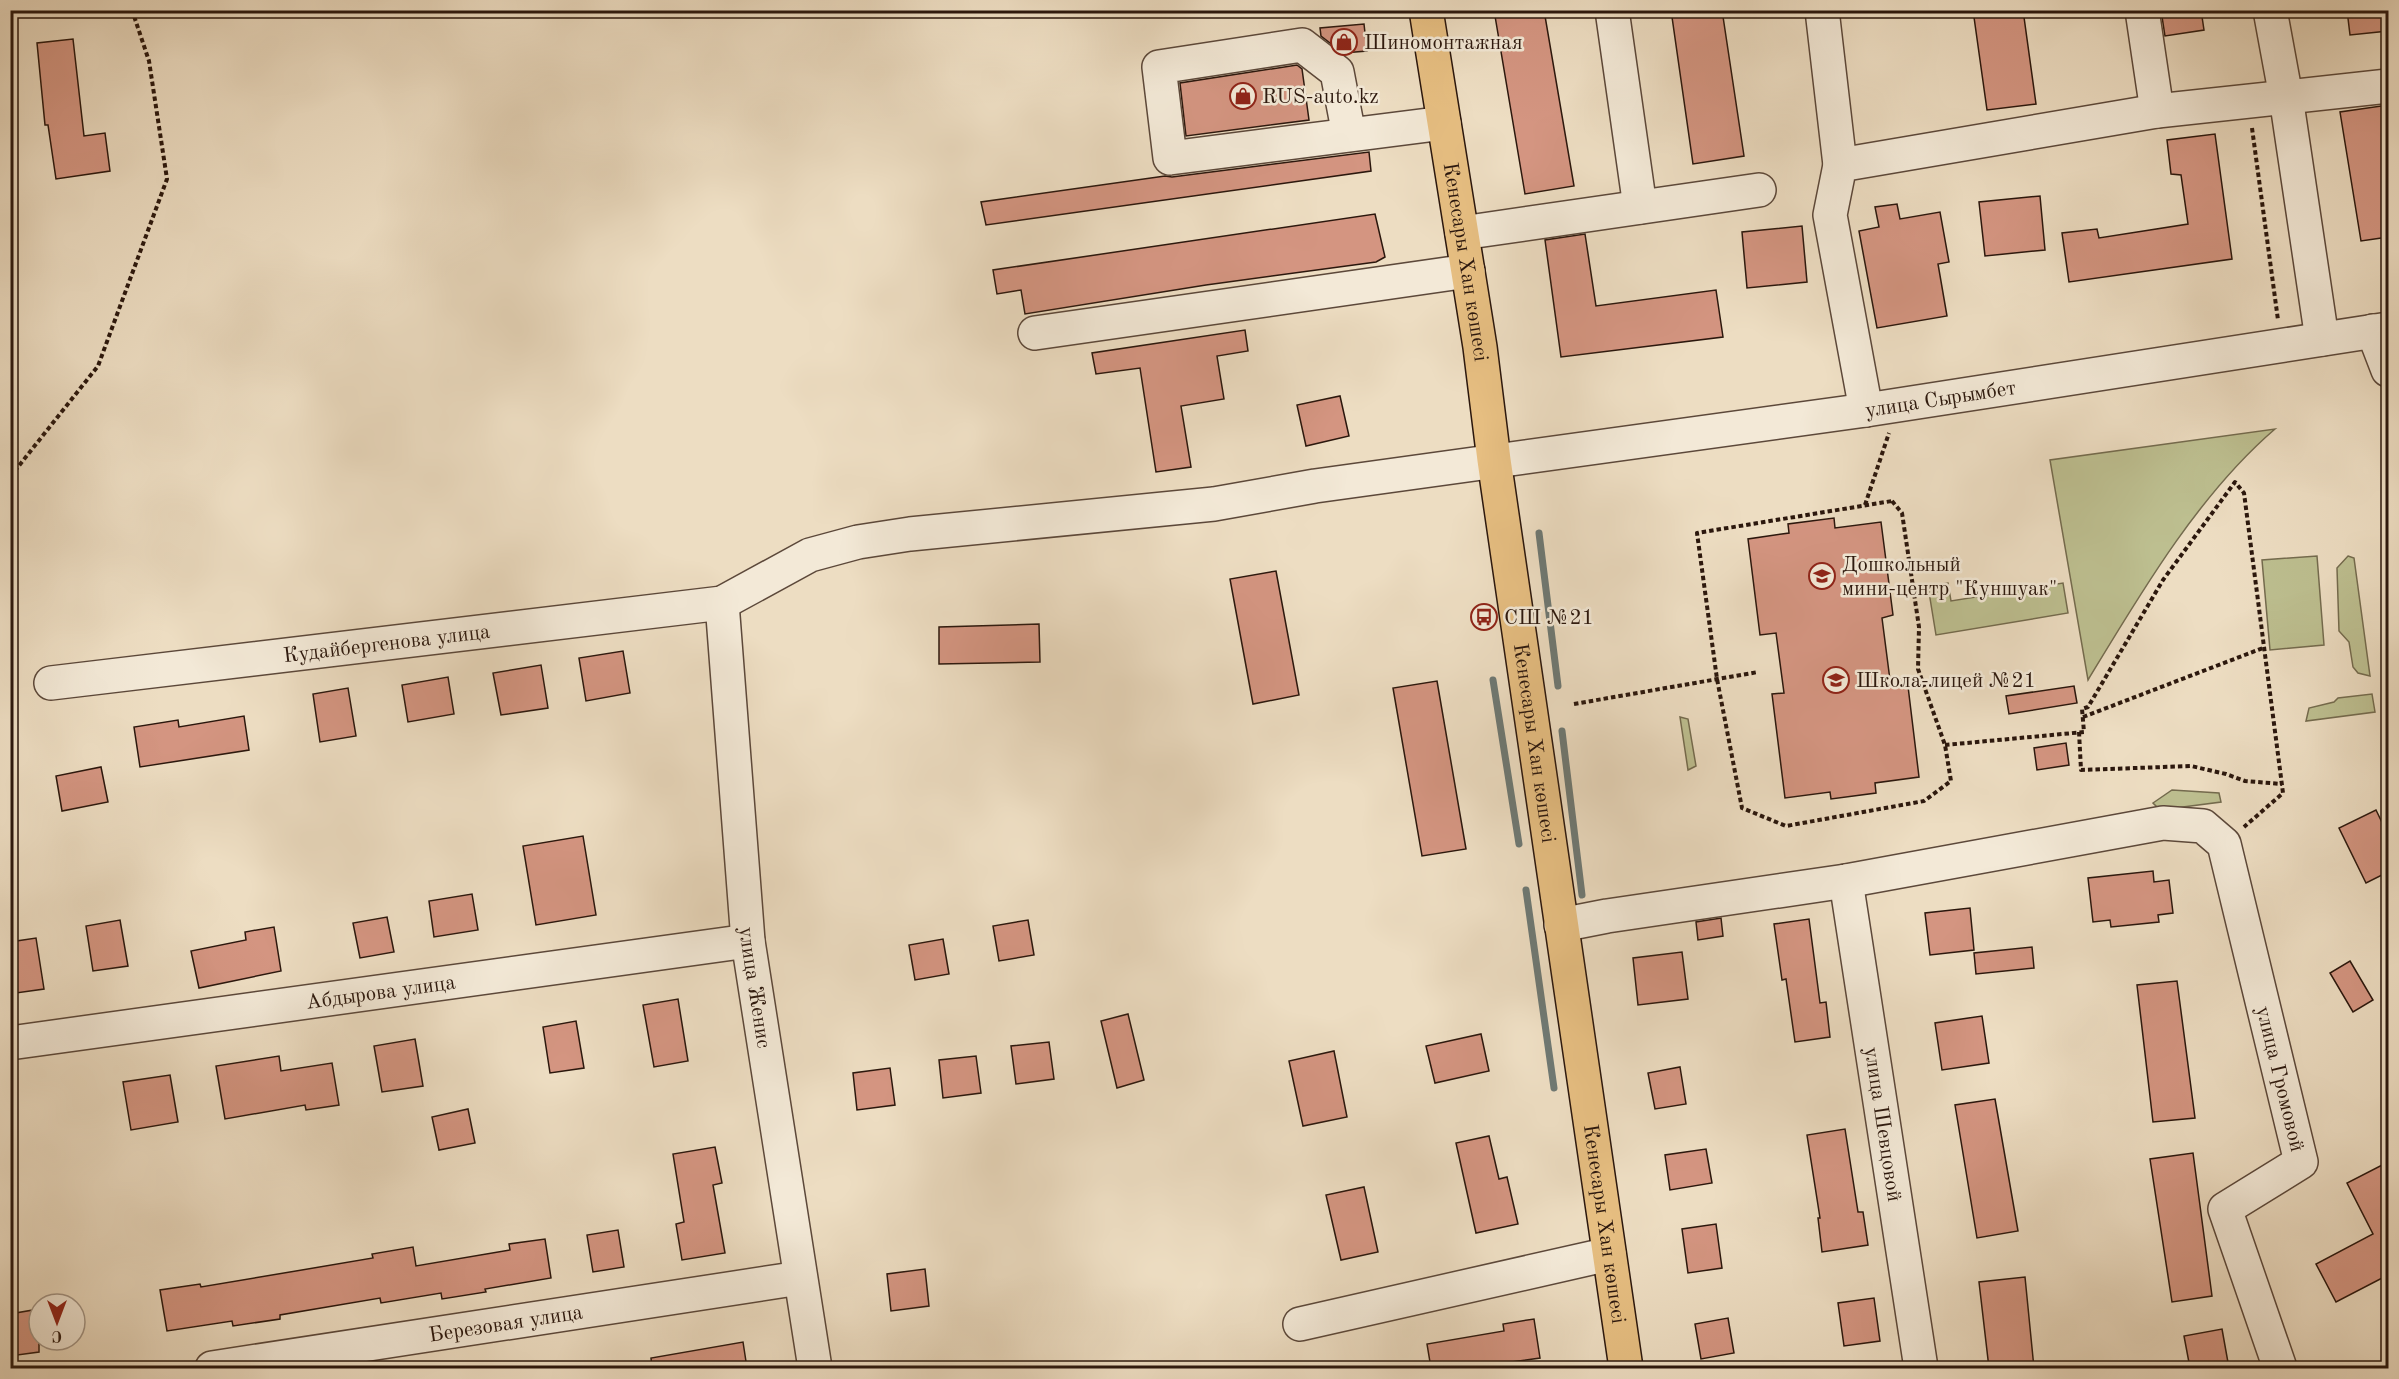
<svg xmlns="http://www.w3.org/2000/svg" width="2399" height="1379" font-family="'Old Standard TT',serif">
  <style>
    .green { fill: #bdbf90; stroke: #746b4e; stroke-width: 1.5 }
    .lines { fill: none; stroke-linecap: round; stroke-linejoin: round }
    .stream { stroke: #6e7974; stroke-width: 7 }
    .building { fill: #d49581; stroke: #2b170d; stroke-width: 1.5 }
    .minor-casing { stroke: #5c483a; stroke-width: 36 }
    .major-casing { stroke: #2b170d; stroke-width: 36 }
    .path { stroke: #2b170d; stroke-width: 4; stroke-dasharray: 4.5 3; stroke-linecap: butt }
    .minor { stroke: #f3e9d7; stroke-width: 33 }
    .major { stroke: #e6be81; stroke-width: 33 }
    .labels { text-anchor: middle; stroke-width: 5; stroke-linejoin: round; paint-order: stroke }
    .poi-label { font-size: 21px; fill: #2b170d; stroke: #f3e9d7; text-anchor: start }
    .street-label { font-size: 21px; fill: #2b170d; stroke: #f3e9d7 }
  </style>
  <rect width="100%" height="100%" fill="#edddc2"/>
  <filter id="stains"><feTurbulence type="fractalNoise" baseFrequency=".00333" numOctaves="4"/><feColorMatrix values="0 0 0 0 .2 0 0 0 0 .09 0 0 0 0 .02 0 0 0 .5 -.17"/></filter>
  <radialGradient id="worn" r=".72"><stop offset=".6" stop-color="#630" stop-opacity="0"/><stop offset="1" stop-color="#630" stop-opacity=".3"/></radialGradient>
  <!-- green -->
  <g class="green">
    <path d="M 2275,429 C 2198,495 2140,594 2088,680 L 2050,460 Z"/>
    <path d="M 2317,556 L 2324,645 L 2270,650 L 2262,560 Z"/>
    <path d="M 2348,556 L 2354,558 L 2370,676 L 2358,673 L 2353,667 L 2349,642 L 2339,631 L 2337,568 Z"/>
    <path d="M 1948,583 L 1951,601 L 2063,583 L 2068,613 L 1936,635 L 1928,586 Z"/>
    <path d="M 2372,694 L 2375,712 L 2306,721 L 2309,708 L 2334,702 L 2338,698 Z"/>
    <path d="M 1680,717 L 1688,719 L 1696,766 L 1688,770 Z"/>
    <path d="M 2172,790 L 2219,793 L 2221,802 L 2160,810 L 2153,803 Z"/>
  </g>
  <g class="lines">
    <!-- stream -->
    <g class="stream">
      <path d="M 1539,533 L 1558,686"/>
      <path d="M 1493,680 L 1519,844"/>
      <path d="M 1562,731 L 1582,895"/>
      <path d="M 1526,890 L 1554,1088"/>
    </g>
  </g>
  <!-- building -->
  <g class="building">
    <path d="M 1494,10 L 1544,10 L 1574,186 L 1525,194 Z"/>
    <path d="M 1671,10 L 1722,10 L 1744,156 L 1693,164 Z"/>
    <path d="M 1973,10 L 2023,10 L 2036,104 L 1987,110 Z"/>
    <path d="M 2161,10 L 2201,10 L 2204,30 L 2165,36 Z"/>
    <path d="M 2347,10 L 2388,10 L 2388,31 L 2350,35 Z"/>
    <path d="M 1364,24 L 1367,51 L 1343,53 L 1321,36 L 1320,28 Z"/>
    <path d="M 73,39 L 84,136 L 105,133 L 110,171 L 56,179 L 48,125 L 45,125 L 37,43 Z"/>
    <path d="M 1297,65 L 1302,69 L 1309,120 L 1186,136 L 1180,83 Z"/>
    <path d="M 2388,105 L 2388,237 L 2361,241 L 2340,112 Z"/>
    <path d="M 2215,134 L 2232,259 L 2069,282 L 2062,233 L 2097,229 L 2099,238 L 2188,224 L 2181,175 L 2171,174 L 2167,140 Z"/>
    <path d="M 1369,152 L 1371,171 L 986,225 L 981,202 L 1165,176 L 1172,177 Z"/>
    <path d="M 2040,196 L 2045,250 L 1985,256 L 1979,202 Z"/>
    <path d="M 1897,204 L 1900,219 L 1940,212 L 1949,262 L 1938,264 L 1947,316 L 1877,328 L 1859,231 L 1879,227 L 1875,207 Z"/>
    <path d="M 1375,214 L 1385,257 L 1376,262 L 1206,285 L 1025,314 L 1021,290 L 997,294 L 993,270 Z"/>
    <path d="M 1802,226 L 1807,282 L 1747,288 L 1742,232 Z"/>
    <path d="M 1585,234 L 1596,306 L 1716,290 L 1723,337 L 1561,357 L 1545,240 Z"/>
    <path d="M 1245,330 L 1248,351 L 1217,356 L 1224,399 L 1181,406 L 1191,467 L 1156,472 L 1140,368 L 1096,374 L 1092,353 Z"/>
    <path d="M 1340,396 L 1349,436 L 1306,446 L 1297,405 Z"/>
    <path d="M 1834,518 L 1835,528 L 1881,522 L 1893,615 L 1882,618 L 1890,680 L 1907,678 L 1919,777 L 1875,783 L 1876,793 L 1831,799 L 1830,792 L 1785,798 L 1772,694 L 1784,693 L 1776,633 L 1760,635 L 1748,539 L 1789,533 L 1788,524 Z"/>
    <path d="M 1276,571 L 1299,695 L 1253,704 L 1230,579 Z"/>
    <path d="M 1039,624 L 1040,662 L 939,664 L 939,627 Z"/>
    <path d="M 623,651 L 630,693 L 586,701 L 579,658 Z"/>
    <path d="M 541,665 L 548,708 L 501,715 L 493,673 Z"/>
    <path d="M 448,677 L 454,714 L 408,722 L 402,685 Z"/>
    <path d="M 1437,681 L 1466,849 L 1422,856 L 1393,688 Z"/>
    <path d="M 2074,686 L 2077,703 L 2009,714 L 2006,696 Z"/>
    <path d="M 348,688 L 356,736 L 320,742 L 313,694 Z"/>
    <path d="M 244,716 L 249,750 L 140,767 L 134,727 L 178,720 L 179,727 Z"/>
    <path d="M 2066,743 L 2069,765 L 2037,770 L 2034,748 Z"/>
    <path d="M 101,767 L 108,802 L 62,811 L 56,776 Z"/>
    <path d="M 2376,810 L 2388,835 L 2388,872 L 2366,883 L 2339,828 Z"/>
    <path d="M 583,836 L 596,915 L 536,925 L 523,846 Z"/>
    <path d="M 2153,871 L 2154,882 L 2169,880 L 2173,913 L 2158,915 L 2159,922 L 2111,927 L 2110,920 L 2093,922 L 2088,878 Z"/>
    <path d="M 472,894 L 478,930 L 434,937 L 429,901 Z"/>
    <path d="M 1970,908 L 1974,950 L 1930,955 L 1925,913 Z"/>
    <path d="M 387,917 L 394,952 L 360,958 L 353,923 Z"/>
    <path d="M 1721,918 L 1723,936 L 1698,940 L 1696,922 Z"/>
    <path d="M 1809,919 L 1820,1003 L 1826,1002 L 1830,1037 L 1795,1042 L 1786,979 L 1782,980 L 1774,924 Z"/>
    <path d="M 120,920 L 128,966 L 93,971 L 86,926 Z"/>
    <path d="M 1028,920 L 1034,955 L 999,961 L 993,926 Z"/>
    <path d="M 274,927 L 281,971 L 199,988 L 191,951 L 246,940 L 245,932 Z"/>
    <path d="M 36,938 L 44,989 L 16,993 L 10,962 L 10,942 Z"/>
    <path d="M 943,939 L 949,974 L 915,980 L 909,945 Z"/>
    <path d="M 2032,947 L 2034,968 L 1976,974 L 1974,953 Z"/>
    <path d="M 1682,952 L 1688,999 L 1638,1005 L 1633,958 Z"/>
    <path d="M 2350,961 L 2373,1000 L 2353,1012 L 2330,973 Z"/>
    <path d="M 2177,981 L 2195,1118 L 2153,1122 L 2137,985 Z"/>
    <path d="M 678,999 L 688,1061 L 654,1067 L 643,1005 Z"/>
    <path d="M 1128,1014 L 1144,1080 L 1117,1088 L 1101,1021 Z"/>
    <path d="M 1982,1016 L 1989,1063 L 1942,1070 L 1935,1023 Z"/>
    <path d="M 576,1021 L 584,1068 L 550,1073 L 543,1027 Z"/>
    <path d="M 1481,1034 L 1489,1071 L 1435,1083 L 1426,1046 Z"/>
    <path d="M 415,1039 L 423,1086 L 382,1092 L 374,1046 Z"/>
    <path d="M 1049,1042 L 1054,1079 L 1016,1084 L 1011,1046 Z"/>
    <path d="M 1334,1051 L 1347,1117 L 1303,1126 L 1289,1061 Z"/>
    <path d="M 279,1056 L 281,1071 L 332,1063 L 339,1105 L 306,1110 L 305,1105 L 225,1119 L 216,1066 Z"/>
    <path d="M 976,1056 L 981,1093 L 943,1098 L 939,1060 Z"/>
    <path d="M 1680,1067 L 1686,1104 L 1655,1109 L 1648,1073 Z"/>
    <path d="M 890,1068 L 895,1105 L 857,1110 L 853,1073 Z"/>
    <path d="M 170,1075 L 178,1122 L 131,1130 L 123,1082 Z"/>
    <path d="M 1995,1099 L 2018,1231 L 1977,1238 L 1955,1105 Z"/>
    <path d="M 468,1109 L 475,1143 L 439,1150 L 432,1117 Z"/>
    <path d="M 1845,1129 L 1858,1212 L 1863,1212 L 1868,1245 L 1822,1252 L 1818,1218 L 1820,1218 L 1807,1135 Z"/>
    <path d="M 1489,1136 L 1499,1179 L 1507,1177 L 1518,1224 L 1476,1233 L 1456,1143 Z"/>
    <path d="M 715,1147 L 722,1183 L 713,1185 L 725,1253 L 682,1260 L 676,1224 L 684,1222 L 673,1154 Z"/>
    <path d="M 1706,1149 L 1712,1183 L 1670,1190 L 1665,1155 Z"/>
    <path d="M 2193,1153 L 2212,1296 L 2172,1302 L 2150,1159 Z"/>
    <path d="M 2388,1162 L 2388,1275 L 2336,1302 L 2316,1264 L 2373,1234 L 2347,1183 Z"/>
    <path d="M 1364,1187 L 1378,1252 L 1341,1260 L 1326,1195 Z"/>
    <path d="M 1716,1224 L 1722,1268 L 1688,1273 L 1682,1229 Z"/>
    <path d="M 618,1230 L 624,1267 L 593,1272 L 587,1235 Z"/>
    <path d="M 545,1239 L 551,1278 L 485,1289 L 486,1292 L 442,1299 L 441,1293 L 381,1303 L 380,1298 L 280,1315 L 280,1319 L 233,1326 L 232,1321 L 167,1331 L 160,1290 L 200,1284 L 201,1287 L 373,1258 L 372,1254 L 413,1247 L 416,1266 L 510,1250 L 509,1244 Z"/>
    <path d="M 925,1269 L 929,1306 L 891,1311 L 887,1274 Z"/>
    <path d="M 2025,1277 L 2034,1368 L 1989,1368 L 1979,1282 Z"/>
    <path d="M 1874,1298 L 1880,1341 L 1844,1346 L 1838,1303 Z"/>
    <path d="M 39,1309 L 39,1352 L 10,1356 L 10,1314 Z"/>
    <path d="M 1728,1318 L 1734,1353 L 1701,1359 L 1695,1324 Z"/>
    <path d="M 1534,1319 L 1540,1358 L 1481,1366 L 1482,1368 L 1431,1368 L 1427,1344 L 1504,1331 L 1503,1324 Z"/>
    <path d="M 2222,1329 L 2229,1368 L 2190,1368 L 2184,1336 Z"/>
    <path d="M 743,1342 L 747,1368 L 652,1368 L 651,1358 Z"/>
  </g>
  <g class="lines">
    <defs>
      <g id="minor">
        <path d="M 1612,10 L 1640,207"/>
        <path d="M 1822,10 L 1840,165"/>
        <path d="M 2142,10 L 2157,111"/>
        <path d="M 2270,10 L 2286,97 L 2322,339"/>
        <path d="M 1349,135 L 1337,72 L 1302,45 L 1159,67 L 1170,158 L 1444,123"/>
        <path d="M 1462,233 L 1759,190"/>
        <path d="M 2373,331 L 2388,370"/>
        <path d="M 1035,333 L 1468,271"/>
        <path d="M 1866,410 L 1830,215 L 1840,165 L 2157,111 L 2388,86"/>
        <path id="s1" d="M 722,603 L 748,941 L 815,1368"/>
        <path id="s2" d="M 51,683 L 722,603 L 810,555 L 858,542 L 910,534 L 1214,504 L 1315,486 L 1866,410 L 2388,329"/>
        <path id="s3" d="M 1846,881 L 1921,1368"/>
        <path id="s4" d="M 1561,925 L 1607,916 L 1846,881 L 2163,823 L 2203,826 L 2224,844 L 2301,1162 L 2225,1209 L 2280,1368"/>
        <path id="s5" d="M 10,1043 L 748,941"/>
        <path d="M 1300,1324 L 1609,1254"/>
        <path id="s6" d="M 212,1368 L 800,1278"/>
      </g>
      <g id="major">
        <path id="s7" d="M 1426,10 L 1480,347 L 1494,460 L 1626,1368"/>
      </g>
    </defs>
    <!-- minor casing -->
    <use href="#minor" class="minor-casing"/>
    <!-- major casing -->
    <use href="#major" class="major-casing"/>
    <!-- path -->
    <g class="path">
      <path d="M 2252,128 L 2278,320"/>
      <path d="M 10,477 L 98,366 L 167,179 L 149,61 L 132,10"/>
      <path d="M 1892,501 L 1902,513 L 1919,627 L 1918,669 L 1945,745 L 1951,781 L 1924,801 L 1786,826 L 1742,808 L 1717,679 L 1697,533 Z"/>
      <path d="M 1865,505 L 1889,433"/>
      <path d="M 1574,704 L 1758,672"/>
      <path d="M 2083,717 L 2263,648"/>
      <path d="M 2079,732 L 2081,770 L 2191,766 L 2226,774 L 2245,781 L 2282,784"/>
      <path d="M 1945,745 L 2084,732 L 2082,709 L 2088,707 L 2163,580 L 2235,482 L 2244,493 L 2283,793 L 2244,827"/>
    </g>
    <!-- minor -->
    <use href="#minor" class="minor"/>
    <!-- major -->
    <use href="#major" class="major"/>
  </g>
  <!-- icons -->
  <defs>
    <symbol id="shop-ring" viewBox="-11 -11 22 22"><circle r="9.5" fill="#f3e9d7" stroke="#8f2418" stroke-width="1.5"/><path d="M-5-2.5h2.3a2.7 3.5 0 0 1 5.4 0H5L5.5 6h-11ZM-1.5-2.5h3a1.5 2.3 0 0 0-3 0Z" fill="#8f2418"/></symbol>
    <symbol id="school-ring" viewBox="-11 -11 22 22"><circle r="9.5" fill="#f3e9d7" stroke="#8f2418" stroke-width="1.5"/><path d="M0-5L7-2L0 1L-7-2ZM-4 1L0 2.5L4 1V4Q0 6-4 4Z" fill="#8f2418"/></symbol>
    <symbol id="bus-ring" viewBox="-11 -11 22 22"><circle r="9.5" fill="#f3e9d7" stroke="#8f2418" stroke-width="1.5"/><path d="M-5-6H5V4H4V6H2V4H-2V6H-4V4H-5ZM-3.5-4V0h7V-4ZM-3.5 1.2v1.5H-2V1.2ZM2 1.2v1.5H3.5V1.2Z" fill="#8f2418"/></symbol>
  </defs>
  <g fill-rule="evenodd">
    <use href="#shop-ring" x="1329" y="27" width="30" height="30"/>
    <use href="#shop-ring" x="1228" y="81" width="30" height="30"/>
    <use href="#school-ring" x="1807" y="561" width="30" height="30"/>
    <use href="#bus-ring" x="1469" y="602" width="30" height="30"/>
    <use href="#school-ring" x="1821" y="665" width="30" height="30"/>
  </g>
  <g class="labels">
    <!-- poi labels -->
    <g class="poi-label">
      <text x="1364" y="49">Шиномонтажная</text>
      <text x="1262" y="103">RUS-auto.kz</text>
      <text x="1842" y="571">Дошкольный<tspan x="1842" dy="24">мини-центр "Куншуак"</tspan></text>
      <text x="1504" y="624">СШ №21</text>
      <text x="1856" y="687">Школа-лицей №21</text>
    </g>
    <!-- street labels -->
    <g class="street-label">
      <text dy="7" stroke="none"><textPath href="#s7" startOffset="255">Кенесары Хан көшесі</textPath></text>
      <text dy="7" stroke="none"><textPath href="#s2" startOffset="1918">улица Сырымбет</textPath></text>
      <text dy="7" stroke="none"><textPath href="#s2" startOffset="338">Кудайбергенова улица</textPath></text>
      <text dy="7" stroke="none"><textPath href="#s7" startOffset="741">Кенесары Хан көшесі</textPath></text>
      <text dy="7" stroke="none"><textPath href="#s1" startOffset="386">улица Женис</textPath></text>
      <text dy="7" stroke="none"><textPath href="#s5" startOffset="374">Абдырова улица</textPath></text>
      <text dy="7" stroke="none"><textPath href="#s4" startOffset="920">улица Громовой</textPath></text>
      <text dy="7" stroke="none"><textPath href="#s3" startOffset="246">улица Шевцовой</textPath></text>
      <text dy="7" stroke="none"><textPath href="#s7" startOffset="1227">Кенесары Хан көшесі</textPath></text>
      <text dy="7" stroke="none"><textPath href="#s6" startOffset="297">Березовая улица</textPath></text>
    </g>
  </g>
  <!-- margin -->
  <rect width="2399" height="1379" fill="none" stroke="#edddc2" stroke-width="36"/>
  <rect x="12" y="12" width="2375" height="1355" fill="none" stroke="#2b170d" stroke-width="3"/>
  <rect x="18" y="18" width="2363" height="1343" fill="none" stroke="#2b170d" stroke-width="1.5"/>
  <!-- north arrow -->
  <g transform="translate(57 1322) rotate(180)"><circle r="28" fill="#f3e9d7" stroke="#a39586" stroke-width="1.5"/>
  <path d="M0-4.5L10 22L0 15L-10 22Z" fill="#8f2418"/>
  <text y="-9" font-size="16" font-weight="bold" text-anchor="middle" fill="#2b170d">С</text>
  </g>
  <rect width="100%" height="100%" filter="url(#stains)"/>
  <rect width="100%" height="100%" fill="url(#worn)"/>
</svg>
